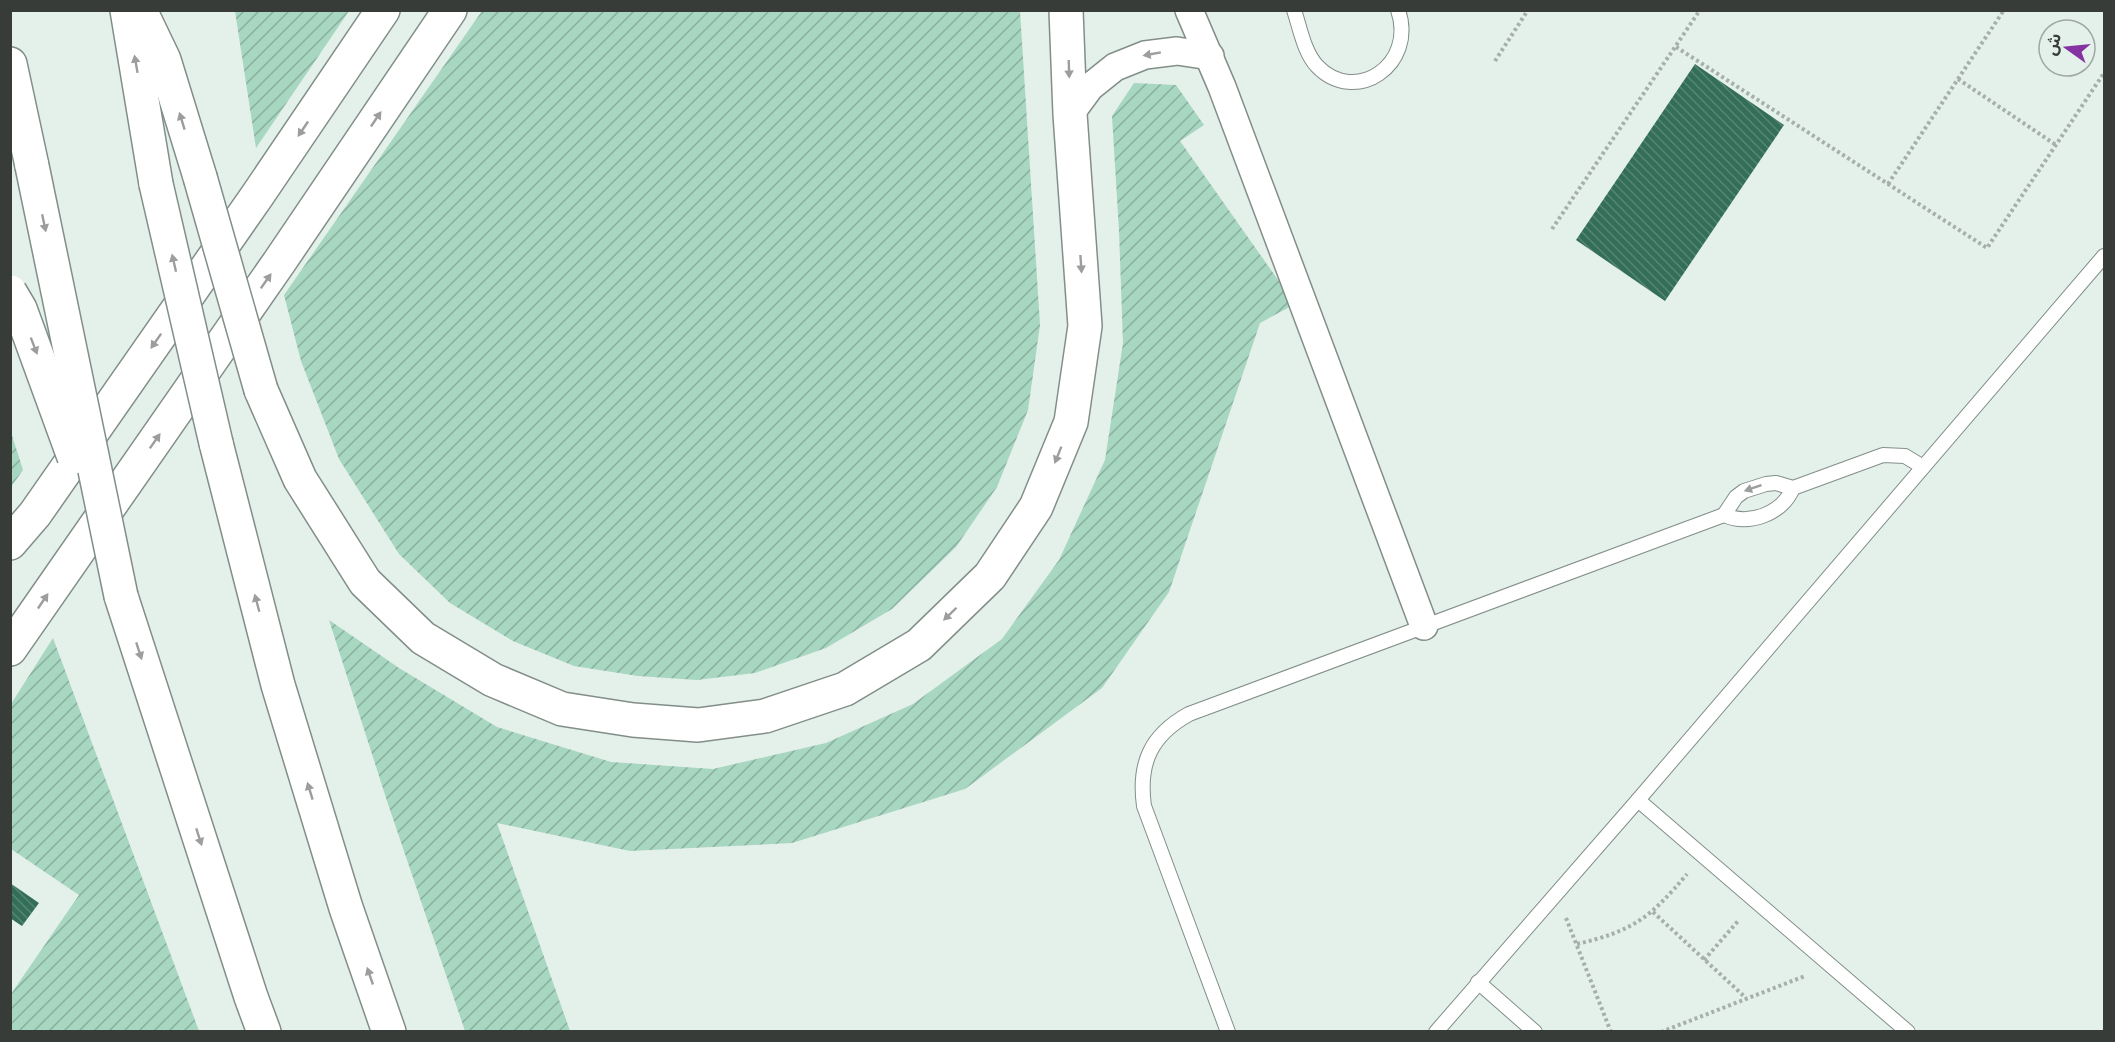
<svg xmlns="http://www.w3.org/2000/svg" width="2115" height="1042" font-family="Merriweather,'Noto Sans Arabic',serif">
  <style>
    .garden { fill: url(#garden-furrows) }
    .building { fill: url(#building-back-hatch) }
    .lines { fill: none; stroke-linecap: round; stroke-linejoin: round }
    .lane-casing { stroke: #828e88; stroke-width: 16 }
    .street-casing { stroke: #828e88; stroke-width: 30 }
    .highway-casing { stroke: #828e88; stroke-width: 36 }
    .path { stroke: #a6afab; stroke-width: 4; stroke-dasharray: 3 3; stroke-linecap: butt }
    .lane { stroke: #fff; stroke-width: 14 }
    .street { stroke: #fff; stroke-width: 27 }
    .highway { stroke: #fff; stroke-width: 33 }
    .highway-bridge-casing { stroke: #828e88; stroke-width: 36; stroke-linecap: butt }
    .highway-bridge { stroke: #fff; stroke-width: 33 }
    .oneway { fill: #9b9e9c }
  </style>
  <defs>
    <pattern id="garden-furrows" width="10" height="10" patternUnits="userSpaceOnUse" patternTransform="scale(1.5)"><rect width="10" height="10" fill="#a7d6c1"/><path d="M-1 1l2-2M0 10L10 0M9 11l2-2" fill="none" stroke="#89af9e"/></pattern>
    <pattern id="building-back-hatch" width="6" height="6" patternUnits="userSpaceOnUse" patternTransform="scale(1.5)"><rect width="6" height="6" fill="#336f58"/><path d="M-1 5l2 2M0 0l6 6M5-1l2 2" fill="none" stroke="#578473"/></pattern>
  </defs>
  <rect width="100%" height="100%" fill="#e4f0ea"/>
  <!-- garden -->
  <g class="garden">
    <path d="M 235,11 L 349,11 L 256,148 Z"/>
    <path d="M 482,11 L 1020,11 L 1040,325 L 1028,410 L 997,487 L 956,547 L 892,609 L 826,648 L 755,673 L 697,680 L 638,676 L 574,666 L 513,641 L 450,603 L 399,554 L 339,459 L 301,361 L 284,295 Z"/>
    <path d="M 1134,83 L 1176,85 L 1204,125 L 1180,141 L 1295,304 L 1260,323 L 1169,592 L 1102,688 L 965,789 L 792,843 L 630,851 L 497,823 L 570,1031 L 465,1031 L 388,804 L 329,620 L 399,668 L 497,727 L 611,762 L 713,769 L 826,743 L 913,704 L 1002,639 L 1059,560 L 1105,460 L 1123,343 L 1119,231 L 1112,116 Z"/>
    <path d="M 10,429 L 23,470 L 11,487 L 10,487 Z"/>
    <path d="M 53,638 L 199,1031 L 11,1031 L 11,994 L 79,895 L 11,849 L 11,704 Z"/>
  </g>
  <!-- building -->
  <g class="building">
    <path d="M 1695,64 L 1784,125 L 1665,301 L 1576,240 Z"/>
    <path d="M 10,883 L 39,903 L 22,926 L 10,918 Z"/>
  </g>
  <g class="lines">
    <defs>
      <g id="lane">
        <path d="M 1294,10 C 1300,28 1304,52 1317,66 C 1355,106 1417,65 1398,10"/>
        <path d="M 1724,515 L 1736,497 L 1744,491 L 1766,484 L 1776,483 L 1793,488 L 1883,455 L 1905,456 L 1923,467"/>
        <path d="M 1638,800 L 1908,1032"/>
        <path d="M 1478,982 L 1535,1032"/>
        <path d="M 1228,1032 L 1144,806 C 1138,763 1151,735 1189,714 L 1724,515 C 1749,526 1782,514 1793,488"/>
        <path d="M 1436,1032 L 1638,800 L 2104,256"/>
      </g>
      <g id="street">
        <path d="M 1189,10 L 1222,87 L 1424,626"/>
        <path d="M 1070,114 L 1090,87 L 1115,67 L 1145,55 L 1177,51 L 1210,56"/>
      </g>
      <g id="highway">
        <path d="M 127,10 L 156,184"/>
        <path d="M 140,10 L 164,60 L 200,177"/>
        <path d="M 10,64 L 32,166"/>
        <path d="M 261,390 L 300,479 L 365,582 L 423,638 L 493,680 L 562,709 L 633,720 L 698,725 L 765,716 L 845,689 L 919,645 L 990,576 L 1036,507 L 1071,422 L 1085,326 L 1070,114 L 1066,10"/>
        <path d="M 216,443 L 278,685 L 346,908 L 389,1032"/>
        <path d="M 10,543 L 35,514 L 257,196 L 383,10"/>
        <path d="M 121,596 L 251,997 L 264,1032"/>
        <path d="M 10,649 L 280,261 L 450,10"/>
      </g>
    </defs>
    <!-- lane casing -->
    <use href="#lane" class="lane-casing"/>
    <!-- street casing -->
    <use href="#street" class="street-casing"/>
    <!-- highway casing -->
    <use href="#highway" class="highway-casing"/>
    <!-- path -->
    <g class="path">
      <path d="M 1676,47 L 1987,248 L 2104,73"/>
      <path d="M 1495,61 L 1528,10"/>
      <path d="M 1958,79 L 2056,145"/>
      <path d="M 1888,184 L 2004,10"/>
      <path d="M 1552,229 L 1700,10"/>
      <path d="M 1653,912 L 1746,998"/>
      <path d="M 1566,918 L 1611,1032"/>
      <path d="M 1577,944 C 1633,931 1650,918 1687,874"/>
      <path d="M 1704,960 L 1739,920"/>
      <path d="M 1661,1032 L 1805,976"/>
    </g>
    <!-- lane -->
    <use href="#lane" class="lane"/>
    <!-- street -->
    <use href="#street" class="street"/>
    <!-- highway -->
    <use href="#highway" class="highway"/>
    <defs>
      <g id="highway-bridge">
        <path d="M 32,166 L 121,596"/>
        <path d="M 200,177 L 261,390"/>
        <path d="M 156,184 L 216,443"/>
        <path d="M 10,292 L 20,309 L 74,457"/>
      </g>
    </defs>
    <!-- highway-bridge casing -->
    <use href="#highway-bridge" class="highway-bridge-casing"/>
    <!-- highway-bridge -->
    <use href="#highway-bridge" class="highway-bridge"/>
  </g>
  <!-- one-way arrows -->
  <defs><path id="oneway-solid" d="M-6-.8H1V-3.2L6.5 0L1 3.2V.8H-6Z" transform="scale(1.5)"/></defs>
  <g class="oneway">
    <use href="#oneway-solid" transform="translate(1152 54) rotate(170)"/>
    <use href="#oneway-solid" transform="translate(136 64) rotate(-100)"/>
    <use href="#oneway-solid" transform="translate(1069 69) rotate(88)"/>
    <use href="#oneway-solid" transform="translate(376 119) rotate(-56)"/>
    <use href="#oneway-solid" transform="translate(182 121) rotate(-107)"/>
    <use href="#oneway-solid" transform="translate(303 129) rotate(124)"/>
    <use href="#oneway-solid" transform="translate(44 223) rotate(78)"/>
    <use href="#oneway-solid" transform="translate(174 263) rotate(-103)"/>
    <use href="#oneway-solid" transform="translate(1081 264) rotate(86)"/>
    <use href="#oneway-solid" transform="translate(266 281) rotate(-55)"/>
    <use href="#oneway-solid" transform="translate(156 341) rotate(125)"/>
    <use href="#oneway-solid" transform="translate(34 346) rotate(69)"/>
    <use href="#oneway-solid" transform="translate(155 441) rotate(-55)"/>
    <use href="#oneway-solid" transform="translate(1058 455) rotate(112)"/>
    <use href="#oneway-solid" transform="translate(1753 488) rotate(161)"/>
    <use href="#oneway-solid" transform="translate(43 601) rotate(-56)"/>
    <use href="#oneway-solid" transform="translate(257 603) rotate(-105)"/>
    <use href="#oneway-solid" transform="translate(950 614) rotate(136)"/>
    <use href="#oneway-solid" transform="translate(139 651) rotate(72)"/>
    <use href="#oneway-solid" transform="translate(310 791) rotate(-107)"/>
    <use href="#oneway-solid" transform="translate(199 837) rotate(72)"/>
    <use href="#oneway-solid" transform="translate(370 976) rotate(-109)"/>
  </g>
  <!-- border -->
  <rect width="2115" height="1042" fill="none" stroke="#373c39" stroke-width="24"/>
  <!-- north arrow -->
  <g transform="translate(2067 48) rotate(285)"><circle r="28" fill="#e4f0ea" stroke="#9fa8a3" stroke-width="1.5"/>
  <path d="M0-4.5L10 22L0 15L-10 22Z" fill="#8533a2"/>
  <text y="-9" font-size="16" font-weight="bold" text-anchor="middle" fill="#373c39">ش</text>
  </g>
</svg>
